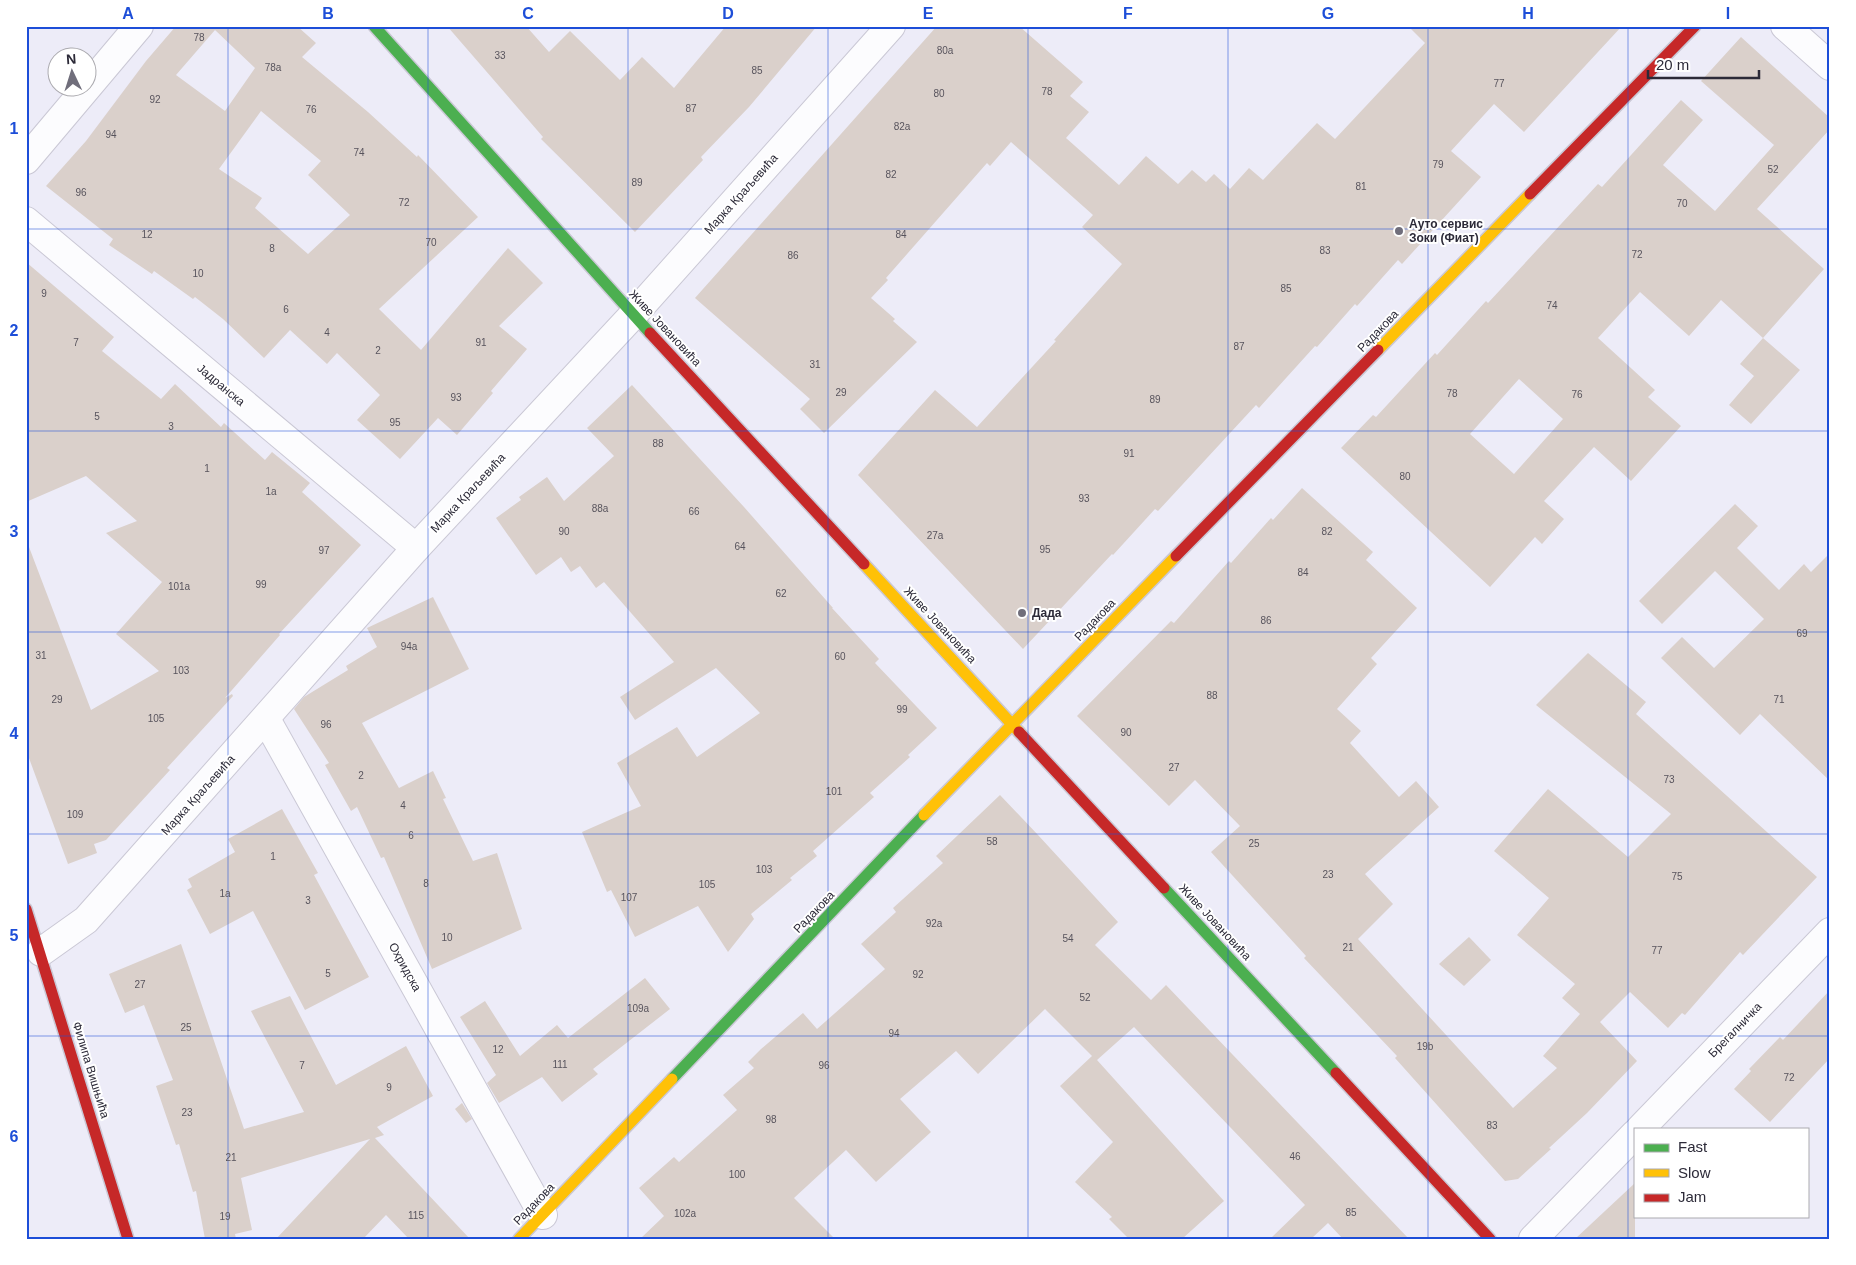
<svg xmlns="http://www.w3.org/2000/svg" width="1856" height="1265" font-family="Arial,sans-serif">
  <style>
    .building { fill: #dad0cb; fill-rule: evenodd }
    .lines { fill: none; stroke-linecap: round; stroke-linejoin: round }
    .street-casing { stroke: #cac8d5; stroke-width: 30 }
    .fast-casing { stroke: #cac8d5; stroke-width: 14 }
    .slow-casing { stroke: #cac8d5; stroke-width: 14 }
    .jam-casing { stroke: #cac8d5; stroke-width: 14 }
    .street { stroke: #fcfcfe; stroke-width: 28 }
    .fast { stroke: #4caf50; stroke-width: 11 }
    .slow { stroke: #ffc107; stroke-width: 11 }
    .jam { stroke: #c62828; stroke-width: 11 }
    .grid { fill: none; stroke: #1d4ed8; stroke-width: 1; stroke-opacity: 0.55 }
    .poi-dot { fill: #706e7b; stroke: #fff; stroke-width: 2 }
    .labels { text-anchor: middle; stroke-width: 4; stroke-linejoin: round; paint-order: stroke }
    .number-label { font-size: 10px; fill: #58545d }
    .street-label { font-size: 12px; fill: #2c2a38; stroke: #fff }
    .poi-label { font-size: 12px; font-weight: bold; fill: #2c2a38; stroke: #fff; text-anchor: start }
    .neatline { fill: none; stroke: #1d4ed8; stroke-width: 2 }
    .grid-label { font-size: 16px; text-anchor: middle; font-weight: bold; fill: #1d4ed8 }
  </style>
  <rect width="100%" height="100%" fill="#edecf8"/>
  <!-- building -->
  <g class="building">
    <path d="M 176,26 L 297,26 L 316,43 L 302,57 L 368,112 L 417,157 L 418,155 L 478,217 L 379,309 L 421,350 L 508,248 L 543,283 L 499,326 L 527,349 L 491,391 L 493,393 L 457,435 L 438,418 L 400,459 L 357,420 L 380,395 L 337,353 L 327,364 L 290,330 L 264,358 L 223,319 L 195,297 L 193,299 L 154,271 L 152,274 L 109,245 L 113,239 L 46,186 L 86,141 L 146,61 ZM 215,30 L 255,68 L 225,111 L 176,75 ZM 261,111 L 321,161 L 308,175 L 350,215 L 308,254 L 255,208 L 262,198 L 219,169 Z"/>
    <path d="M 447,26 L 526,26 L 549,52 L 570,31 L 620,80 L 642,57 L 674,88 L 726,26 L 817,26 L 749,107 L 701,157 L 703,160 L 635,232 L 541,139 L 543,137 Z"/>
    <path d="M 937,26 L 1019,26 L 1083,82 L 1070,96 L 1089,112 L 1066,138 L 1119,185 L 1146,156 L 1178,184 L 1192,170 L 1206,182 L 1214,174 L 1230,189 L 1249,168 L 1263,180 L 1317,123 L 1335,139 L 1425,43 L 1408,26 L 1622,26 L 1524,132 L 1494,104 L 1451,151 L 1481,177 L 1402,264 L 1398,260 L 1357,306 L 1355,304 L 1317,347 L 1315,346 L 1259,408 L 1256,405 L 1158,511 L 1155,509 L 1113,555 L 1112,554 L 1023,649 L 858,475 L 935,390 L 977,427 L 1056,341 L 1054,340 L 1122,264 L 1082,227 L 1093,215 L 1011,142 L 990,166 L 987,163 L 886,278 L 888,280 L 871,298 L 895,319 L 893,321 L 917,342 L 824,433 L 800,409 L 810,399 L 695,298 Z"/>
    <path d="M 1741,37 L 1830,118 L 1830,129 L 1757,209 L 1824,269 L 1763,338 L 1721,300 L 1689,336 L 1640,292 L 1598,338 L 1655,390 L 1648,397 L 1681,426 L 1631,481 L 1594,447 L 1544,501 L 1564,519 L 1542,544 L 1535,537 L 1490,587 L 1341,448 L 1373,415 L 1376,417 L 1435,353 L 1437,355 L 1486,301 L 1488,303 L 1598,184 L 1602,187 L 1681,100 L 1703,120 L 1663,165 L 1715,211 L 1774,145 L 1701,81 ZM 1519,379 L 1563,419 L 1514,474 L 1470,434 Z"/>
    <path d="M 26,262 L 114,337 L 102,351 L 161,399 L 175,384 L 221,427 L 224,423 L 265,460 L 272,452 L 310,483 L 302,492 L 361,545 L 279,634 L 280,635 L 225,698 L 232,694 L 233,696 L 167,768 L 170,770 L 106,840 L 94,844 L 97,853 L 68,864 L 26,750 L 26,547 L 29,547 L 91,710 L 159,671 L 116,634 L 162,582 L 106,533 L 137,521 L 86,476 L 26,502 Z"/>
    <path d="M 1763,338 L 1800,370 L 1751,424 L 1729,405 L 1754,376 L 1740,364 Z"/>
    <path d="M 632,385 L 744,507 L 833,608 L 832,608 L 879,659 L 875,663 L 937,728 L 908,755 L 910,757 L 870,793 L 874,797 L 813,851 L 817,856 L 790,878 L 792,880 L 751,914 L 754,919 L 728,952 L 698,906 L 635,937 L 611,890 L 607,892 L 582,832 L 641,806 L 617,763 L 677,727 L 697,757 L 760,713 L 716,668 L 635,720 L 620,697 L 674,662 L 604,582 L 596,588 L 580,566 L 571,572 L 561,557 L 536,575 L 496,518 L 521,500 L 519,497 L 547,477 L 564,501 L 614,456 L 587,428 Z"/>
    <path d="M 1302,488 L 1373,552 L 1366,560 L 1417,608 L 1371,658 L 1377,664 L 1337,709 L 1361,731 L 1350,743 L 1399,797 L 1416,781 L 1439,807 L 1365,874 L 1393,904 L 1358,939 L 1513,1108 L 1557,1068 L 1543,1056 L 1580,1014 L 1562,998 L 1575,984 L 1517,935 L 1549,898 L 1494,851 L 1548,789 L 1628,857 L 1671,814 L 1536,705 L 1588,653 L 1646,702 L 1636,714 L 1817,877 L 1743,955 L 1740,952 L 1685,1015 L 1682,1013 L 1668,1028 L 1630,992 L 1600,1022 L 1637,1061 L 1587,1113 L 1549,1148 L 1551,1149 L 1518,1179 L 1505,1181 L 1395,1058 L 1397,1056 L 1304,958 L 1306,956 L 1211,852 L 1240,826 L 1195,780 L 1169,806 L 1077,716 L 1171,621 L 1174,623 L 1229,561 L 1231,563 L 1271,518 L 1273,520 Z"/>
    <path d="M 1735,504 L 1758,526 L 1737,548 L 1779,590 L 1804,564 L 1811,572 L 1830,553 L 1830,781 L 1760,714 L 1740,735 L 1661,658 L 1682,637 L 1714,668 L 1764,619 L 1715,571 L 1662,624 L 1639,601 Z"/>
    <path d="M 433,597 L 469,669 L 362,723 L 399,788 L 433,771 L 446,798 L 443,799 L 473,861 L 497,853 L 522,929 L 432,969 L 384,857 L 381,858 L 357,807 L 351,811 L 325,765 L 329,763 L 294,709 L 304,697 L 348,670 L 346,666 L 377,647 L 367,628 Z"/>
    <path d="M 1000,795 L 1038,835 L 1118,922 L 1095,945 L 1151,1000 L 1166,985 L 1409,1239 L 1343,1239 L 1328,1223 L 1311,1239 L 1270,1239 L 1305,1205 L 1134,1027 L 1097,1060 L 1224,1201 L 1182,1239 L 1129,1239 L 1109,1219 L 1112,1217 L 1075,1182 L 1113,1142 L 1060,1086 L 1092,1056 L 1045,1009 L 978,1074 L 956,1051 L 900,1099 L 931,1132 L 876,1182 L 846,1150 L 794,1198 L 835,1239 L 640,1239 L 664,1216 L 639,1188 L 674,1157 L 679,1162 L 737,1110 L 723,1095 L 754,1068 L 748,1062 L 761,1049 L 803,1013 L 817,1029 L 885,969 L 861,944 L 896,912 L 893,908 L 943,863 L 936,856 Z"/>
    <path d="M 282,809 L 318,873 L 314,875 L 369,977 L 305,1010 L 253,911 L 210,934 L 187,890 L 192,887 L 188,879 L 235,852 L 228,839 Z"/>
    <path d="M 1469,937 L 1491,960 L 1464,986 L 1439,964 Z"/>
    <path d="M 181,944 L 244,1129 L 304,1112 L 251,1011 L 290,996 L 336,1085 L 406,1046 L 433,1096 L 377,1127 L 384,1135 L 375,1138 L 470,1239 L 409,1239 L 386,1215 L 363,1239 L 276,1239 L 370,1139 L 241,1178 L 252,1230 L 235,1234 L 236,1239 L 205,1239 L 196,1191 L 193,1192 L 179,1144 L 176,1145 L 156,1086 L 173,1080 L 144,1005 L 125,1013 L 109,974 Z"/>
    <path d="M 645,978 L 670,1009 L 593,1069 L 598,1074 L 562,1102 L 542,1077 L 499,1103 L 487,1083 L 496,1075 L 460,1017 L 485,1001 L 520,1056 L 557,1025 L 568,1038 Z"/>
    <path d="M 1830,990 L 1830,1058 L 1770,1122 L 1734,1089 L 1751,1071 L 1749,1069 L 1780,1037 L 1783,1040 Z"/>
    <path d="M 462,1103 L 472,1119 L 466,1123 L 455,1109 Z"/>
    <path d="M 1635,1183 L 1635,1239 L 1575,1239 Z"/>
  </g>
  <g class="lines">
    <defs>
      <g id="street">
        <path d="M 1785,26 L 1830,66"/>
        <path d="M 26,160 L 139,26"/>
        <path d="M 26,221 L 416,548"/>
        <path d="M 266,719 L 543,1215"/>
        <path d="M 41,952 L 86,920 L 416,548 L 633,315 L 891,26"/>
        <path d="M 1640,1129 L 1830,932"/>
        <path d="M 1533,1239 L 1635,1134"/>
      </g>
      <g id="fast">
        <path d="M 374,26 L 650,333"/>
        <path d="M 1164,888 L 1336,1073"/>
        <path d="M 672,1079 L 924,815"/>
      </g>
      <g id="slow">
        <path d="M 1378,350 L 1530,194"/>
        <path d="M 864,564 L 1019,732"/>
        <path d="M 924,815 L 1176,556"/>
        <path d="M 519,1239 L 672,1079"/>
      </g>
      <g id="jam">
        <path d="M 1530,194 L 1695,26"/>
        <path d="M 650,333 L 864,564"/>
        <path d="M 1176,556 L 1378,350"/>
        <path d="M 1019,732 L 1164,888"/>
        <path d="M 26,909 L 128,1239"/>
        <path d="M 1336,1073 L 1490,1239"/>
      </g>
    </defs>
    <!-- street casing -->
    <use href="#street" class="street-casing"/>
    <!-- fast casing -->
    <use href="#fast" class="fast-casing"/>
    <!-- slow casing -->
    <use href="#slow" class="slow-casing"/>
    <!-- jam casing -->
    <use href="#jam" class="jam-casing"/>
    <!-- street -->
    <use href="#street" class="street"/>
    <!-- fast -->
    <use href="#fast" class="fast"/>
    <!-- slow -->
    <use href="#slow" class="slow"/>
    <!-- jam -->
    <use href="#jam" class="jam"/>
  </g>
  <!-- grid -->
  <path class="grid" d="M 228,26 L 228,1239M 428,26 L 428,1239M 628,26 L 628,1239M 828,26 L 828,1239M 1028,26 L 1028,1239M 1228,26 L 1228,1239M 1428,26 L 1428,1239M 1628,26 L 1628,1239M 26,229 L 1830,229M 26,431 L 1830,431M 26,632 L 1830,632M 26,834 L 1830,834M 26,1036 L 1830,1036"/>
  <!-- markers -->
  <g class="poi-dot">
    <circle cx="1399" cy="231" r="5"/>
    <circle cx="1022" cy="613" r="5"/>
  </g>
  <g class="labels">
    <!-- number labels -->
    <g class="number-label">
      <text x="199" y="41">78</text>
      <text x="945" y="54">80a</text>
      <text x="500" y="59">33</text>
      <text x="273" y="71">78a</text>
      <text x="757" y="74">85</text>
      <text x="1499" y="87">77</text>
      <text x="1047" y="95">78</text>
      <text x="939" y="97">80</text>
      <text x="155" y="103">92</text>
      <text x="691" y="112">87</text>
      <text x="311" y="113">76</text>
      <text x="902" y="130">82a</text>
      <text x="111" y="138">94</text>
      <text x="359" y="156">74</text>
      <text x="1438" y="168">79</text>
      <text x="1773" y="173">52</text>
      <text x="891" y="178">82</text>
      <text x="637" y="186">89</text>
      <text x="1361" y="190">81</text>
      <text x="81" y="196">96</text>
      <text x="404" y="206">72</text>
      <text x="1682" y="207">70</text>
      <text x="147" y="238">12</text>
      <text x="901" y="238">84</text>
      <text x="431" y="246">70</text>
      <text x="272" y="252">8</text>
      <text x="1325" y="254">83</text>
      <text x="1637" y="258">72</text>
      <text x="793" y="259">86</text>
      <text x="198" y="277">10</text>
      <text x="1286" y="292">85</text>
      <text x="44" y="297">9</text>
      <text x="1552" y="309">74</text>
      <text x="286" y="313">6</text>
      <text x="327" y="336">4</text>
      <text x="76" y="346">7</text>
      <text x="481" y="346">91</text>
      <text x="1239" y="350">87</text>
      <text x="378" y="354">2</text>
      <text x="815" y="368">31</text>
      <text x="841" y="396">29</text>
      <text x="1452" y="397">78</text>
      <text x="1577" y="398">76</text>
      <text x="456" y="401">93</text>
      <text x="1155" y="403">89</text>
      <text x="97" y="420">5</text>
      <text x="395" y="426">95</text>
      <text x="171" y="430">3</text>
      <text x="658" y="447">88</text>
      <text x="1129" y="457">91</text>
      <text x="207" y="472">1</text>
      <text x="1405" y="480">80</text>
      <text x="271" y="495">1a</text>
      <text x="1084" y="502">93</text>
      <text x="600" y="512">88a</text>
      <text x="694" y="515">66</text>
      <text x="564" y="535">90</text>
      <text x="1327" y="535">82</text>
      <text x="935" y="539">27a</text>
      <text x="740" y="550">64</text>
      <text x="1045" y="553">95</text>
      <text x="324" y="554">97</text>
      <text x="1303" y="576">84</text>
      <text x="261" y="588">99</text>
      <text x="179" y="590">101a</text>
      <text x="781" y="597">62</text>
      <text x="1266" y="624">86</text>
      <text x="1802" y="637">69</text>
      <text x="409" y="650">94a</text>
      <text x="41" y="659">31</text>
      <text x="840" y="660">60</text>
      <text x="181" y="674">103</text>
      <text x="1212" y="699">88</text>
      <text x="57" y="703">29</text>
      <text x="1779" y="703">71</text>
      <text x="902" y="713">99</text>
      <text x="156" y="722">105</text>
      <text x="326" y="728">96</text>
      <text x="1126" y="736">90</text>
      <text x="1174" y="771">27</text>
      <text x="361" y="779">2</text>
      <text x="1669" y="783">73</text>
      <text x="834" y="795">101</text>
      <text x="403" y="809">4</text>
      <text x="75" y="818">109</text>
      <text x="411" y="839">6</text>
      <text x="992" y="845">58</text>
      <text x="1254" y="847">25</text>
      <text x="273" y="860">1</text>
      <text x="764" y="873">103</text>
      <text x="1328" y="878">23</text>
      <text x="1677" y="880">75</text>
      <text x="426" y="887">8</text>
      <text x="707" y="888">105</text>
      <text x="225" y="897">1a</text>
      <text x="629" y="901">107</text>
      <text x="308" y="904">3</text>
      <text x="934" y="927">92a</text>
      <text x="447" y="941">10</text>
      <text x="1068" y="942">54</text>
      <text x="1348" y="951">21</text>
      <text x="1657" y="954">77</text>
      <text x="328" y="977">5</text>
      <text x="918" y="978">92</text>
      <text x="140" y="988">27</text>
      <text x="1085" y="1001">52</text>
      <text x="638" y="1012">109a</text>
      <text x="186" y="1031">25</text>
      <text x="894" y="1037">94</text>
      <text x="1425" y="1050">19b</text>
      <text x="498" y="1053">12</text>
      <text x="560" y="1068">111</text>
      <text x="302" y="1069">7</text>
      <text x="824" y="1069">96</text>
      <text x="1789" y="1081">72</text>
      <text x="389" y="1091">9</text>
      <text x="187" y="1116">23</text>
      <text x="771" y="1123">98</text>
      <text x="1492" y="1129">83</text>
      <text x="1295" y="1160">46</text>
      <text x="231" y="1161">21</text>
      <text x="737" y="1178">100</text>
      <text x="1351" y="1216">85</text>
      <text x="685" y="1217">102a</text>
      <text x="416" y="1219">115</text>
      <text x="225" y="1220">19</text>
    </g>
    <!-- street labels -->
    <g class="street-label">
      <text transform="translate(741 194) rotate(-48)" y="4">Марка Краљевића</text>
      <text transform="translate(665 328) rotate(47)" y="4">Живе Јовановића</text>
      <text transform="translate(1378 331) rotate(-46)" y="4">Радакова</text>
      <text transform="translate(221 385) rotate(40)" y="4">Јадранска</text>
      <text transform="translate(468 493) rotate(-47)" y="4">Марка Краљевића</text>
      <text transform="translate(1095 620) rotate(-46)" y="4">Радакова</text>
      <text transform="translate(940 625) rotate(47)" y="4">Живе Јовановића</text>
      <text transform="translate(198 795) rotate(-48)" y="4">Марка Краљевића</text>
      <text transform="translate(814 912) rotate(-46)" y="4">Радакова</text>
      <text transform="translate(1215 922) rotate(47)" y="4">Живе Јовановића</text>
      <text transform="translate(405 967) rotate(61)" y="4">Охридска</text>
      <text transform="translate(1735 1030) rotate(-46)" y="4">Брегалничка</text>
      <text transform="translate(91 1070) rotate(73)" y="4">Филипа Вишњића</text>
      <text transform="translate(534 1204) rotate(-46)" y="4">Радакова</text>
    </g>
    <!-- poi labels -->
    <g class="poi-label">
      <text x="1409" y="228">Ауто сервис<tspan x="1409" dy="14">Зоки (Фиат)</tspan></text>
      <text x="1032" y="617">Дада</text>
    </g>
  </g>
  <!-- border -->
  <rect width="1856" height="1265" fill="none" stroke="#ffffff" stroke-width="55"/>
  <!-- legend -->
  <rect x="1634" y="1128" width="175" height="90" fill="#ffffff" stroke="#abaaaf"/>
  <rect x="1644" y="1144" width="25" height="8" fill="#4caf50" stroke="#abaaaf"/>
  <text x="1678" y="1152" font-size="15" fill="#2c2a38">Fast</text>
  <rect x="1644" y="1169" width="25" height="8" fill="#ffc107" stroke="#abaaaf"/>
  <text x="1678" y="1178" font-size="15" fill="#2c2a38">Slow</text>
  <rect x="1644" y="1194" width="25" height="8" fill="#c62828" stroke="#abaaaf"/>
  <text x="1678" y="1202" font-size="15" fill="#2c2a38">Jam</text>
  <!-- north arrow -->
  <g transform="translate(72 72) rotate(356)"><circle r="24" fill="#ffffff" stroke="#abaaaf"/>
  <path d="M0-4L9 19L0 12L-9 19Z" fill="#706e7b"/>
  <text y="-8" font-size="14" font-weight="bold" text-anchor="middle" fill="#2c2a38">N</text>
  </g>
  <!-- scale -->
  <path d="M1648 70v8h111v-8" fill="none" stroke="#2c2a38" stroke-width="2.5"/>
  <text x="1656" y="70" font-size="15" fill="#2c2a38" stroke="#ffffff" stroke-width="4" paint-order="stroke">20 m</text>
  <rect x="28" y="28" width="1800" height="1210" class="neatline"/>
  <g class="grid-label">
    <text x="128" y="19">A</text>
    <text x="328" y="19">B</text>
    <text x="528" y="19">C</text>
    <text x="728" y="19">D</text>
    <text x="928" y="19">E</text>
    <text x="1128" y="19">F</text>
    <text x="1328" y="19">G</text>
    <text x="1528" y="19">H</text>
    <text x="1728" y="19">I</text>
    <text x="14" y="134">1</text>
    <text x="14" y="336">2</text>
    <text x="14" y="537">3</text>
    <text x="14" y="739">4</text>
    <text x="14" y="941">5</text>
    <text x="14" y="1142">6</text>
  </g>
</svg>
